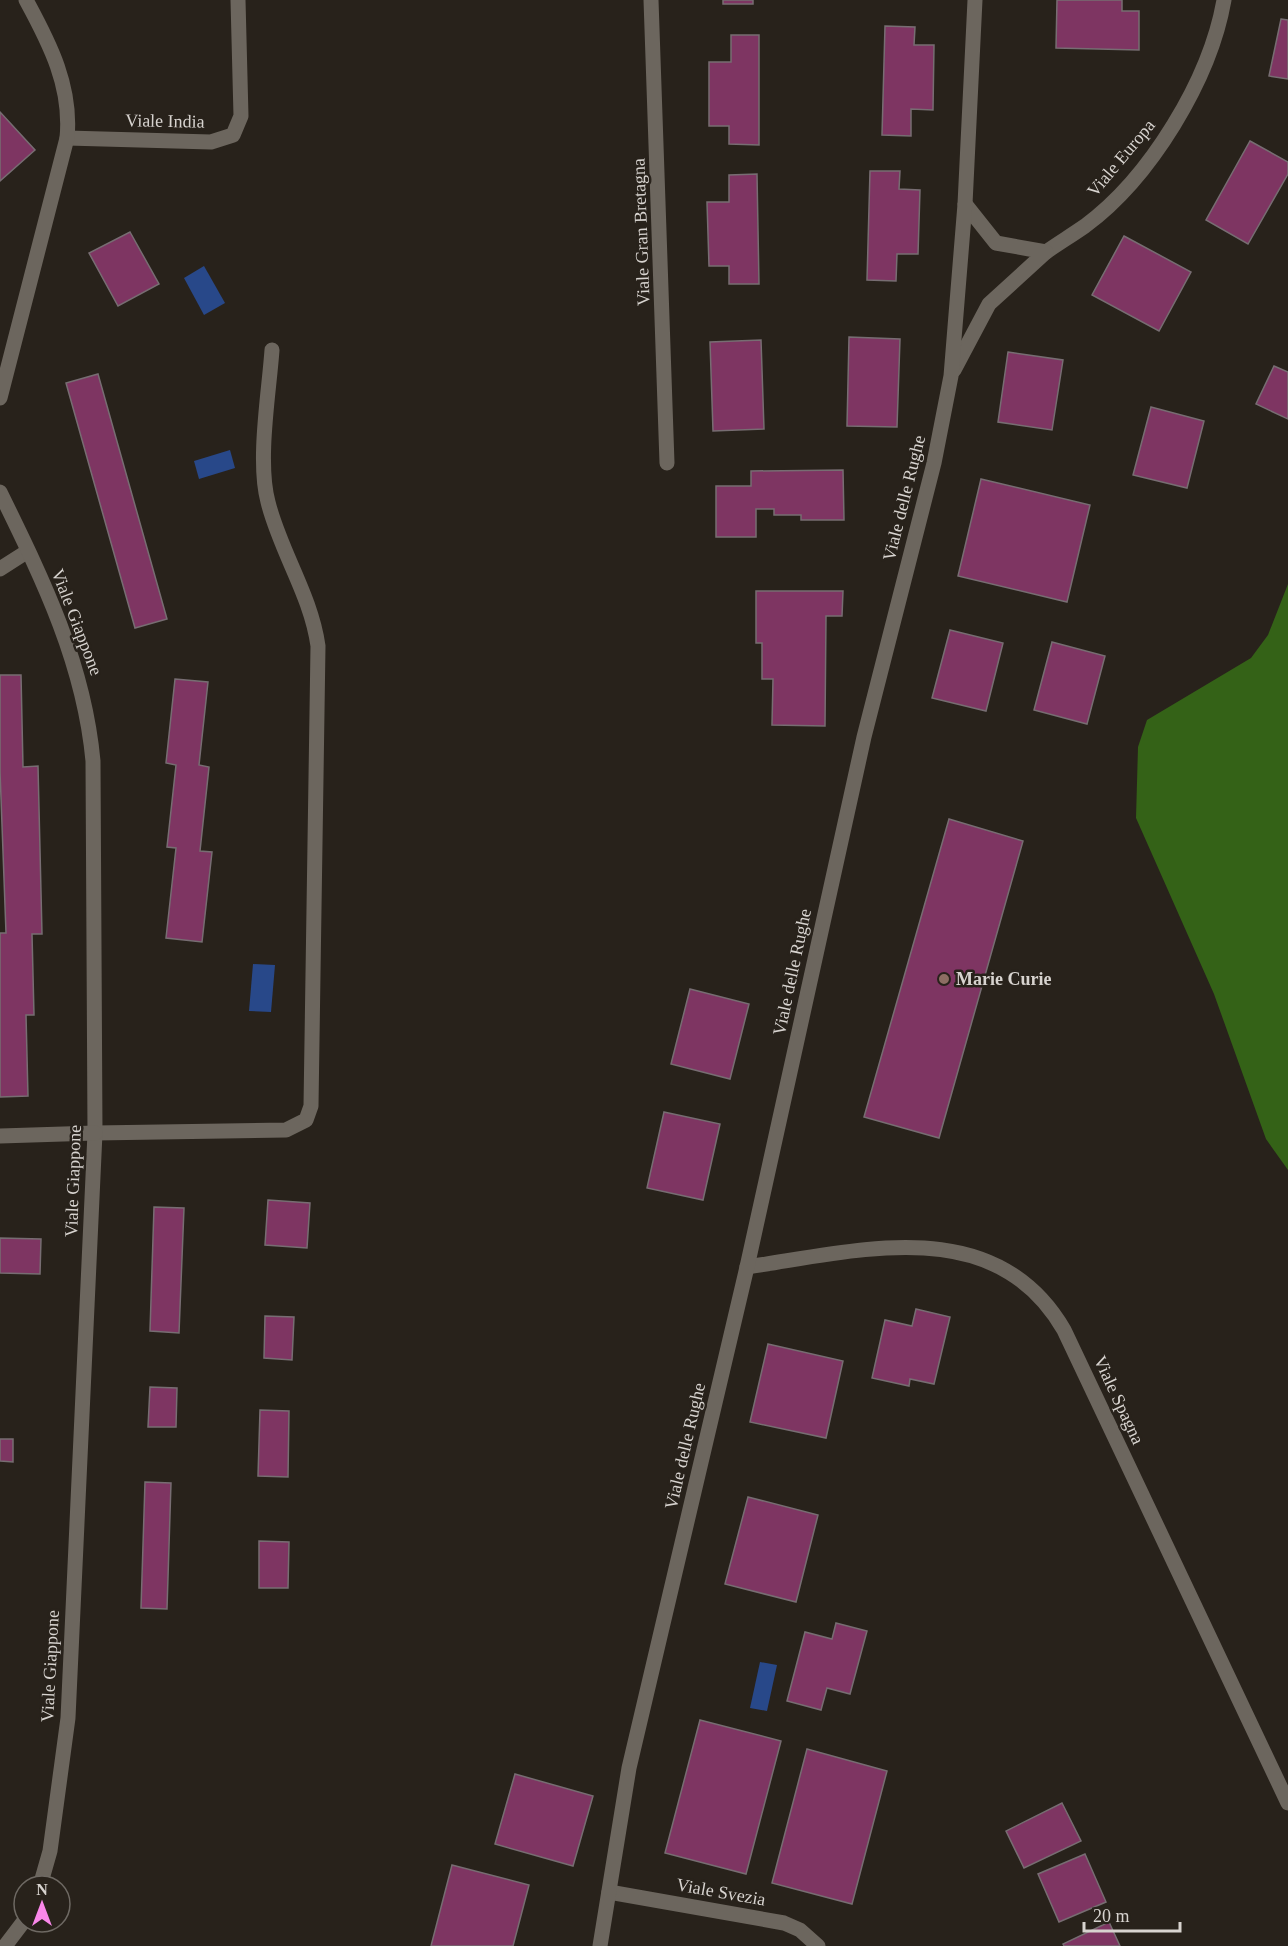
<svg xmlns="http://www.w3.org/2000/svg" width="1288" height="1946" font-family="'Times New Roman',serif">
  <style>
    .forest { fill: #346217 }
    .water { fill: #284889 }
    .building { fill: #7e3562; stroke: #776d72; stroke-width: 1.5 }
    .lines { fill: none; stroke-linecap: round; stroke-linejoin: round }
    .lane { stroke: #6c665e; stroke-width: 15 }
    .street { stroke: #6c665e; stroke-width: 15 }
    .education-dot { fill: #8d6e63; stroke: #28221b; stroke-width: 2 }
    .labels { text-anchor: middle; stroke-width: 5; stroke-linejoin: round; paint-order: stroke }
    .street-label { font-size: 18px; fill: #d7d3cf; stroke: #28221b }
    .poi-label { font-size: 18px; font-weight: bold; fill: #d7d3cf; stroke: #28221b; text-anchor: start }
  </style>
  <rect width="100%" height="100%" fill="#28221b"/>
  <!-- forest -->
  <path class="forest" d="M 1288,584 L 1288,1170 L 1266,1139 L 1214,994 L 1136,818 L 1138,747 L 1147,720 L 1251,658 L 1268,635 Z"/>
  <!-- water -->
  <g class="water">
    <path d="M 204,266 L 225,303 L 204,315 L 184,278 Z"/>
    <path d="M 230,450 L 235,468 L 199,479 L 194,461 Z"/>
    <path d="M 253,964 L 275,965 L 271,1012 L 249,1011 Z"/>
    <path d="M 760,1662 L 777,1665 L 767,1711 L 750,1708 Z"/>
  </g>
  <!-- building -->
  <g class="building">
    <rect x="723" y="0" width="30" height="4"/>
    <path d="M 1057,0 L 1122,0 L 1122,11 L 1139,11 L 1139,50 L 1056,48 Z"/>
    <path d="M 1281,19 L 1288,20 L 1288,79 L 1269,76 Z"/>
    <path d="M 885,26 L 915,27 L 914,45 L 934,45 L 933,110 L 911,109 L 911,136 L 882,135 Z"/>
    <path d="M 731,35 L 759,35 L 759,145 L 729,144 L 729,126 L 709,126 L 709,62 L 731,62 Z"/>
    <path d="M 0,112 L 35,150 L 0,181 Z"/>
    <path d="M 1250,141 L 1288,162 L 1288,174 L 1248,244 L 1206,220 Z"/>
    <path d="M 870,171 L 900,171 L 899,189 L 920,190 L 918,254 L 897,254 L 896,281 L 867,280 Z"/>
    <path d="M 757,174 L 759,284 L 729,284 L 729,266 L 709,266 L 707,202 L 729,202 L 729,175 Z"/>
    <path d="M 130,232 L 159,284 L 118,306 L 89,253 Z"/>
    <path d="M 1124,236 L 1191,272 L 1159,331 L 1092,295 Z"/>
    <path d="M 849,337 L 900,339 L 897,427 L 847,426 Z"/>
    <path d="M 761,340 L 764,429 L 713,431 L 710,342 Z"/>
    <path d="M 1008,352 L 1063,360 L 1052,430 L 998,422 Z"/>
    <path d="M 1274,366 L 1288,372 L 1288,419 L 1256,404 Z"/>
    <path d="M 98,374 L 167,619 L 135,628 L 66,383 Z"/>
    <path d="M 1151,407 L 1204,421 L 1187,488 L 1133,475 Z"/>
    <path d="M 843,470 L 844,520 L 801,520 L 801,515 L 774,515 L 774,509 L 756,509 L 756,537 L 716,537 L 716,486 L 751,486 L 751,471 Z"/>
    <path d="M 981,479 L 1090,505 L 1067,602 L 958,576 Z"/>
    <path d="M 756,591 L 843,591 L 842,616 L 826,616 L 825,726 L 772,725 L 773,679 L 762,679 L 762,643 L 756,643 Z"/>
    <path d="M 950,630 L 1003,643 L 986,711 L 932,698 Z"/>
    <path d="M 1052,642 L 1105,656 L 1087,724 L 1034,710 Z"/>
    <path d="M 0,675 L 21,675 L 23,767 L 38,766 L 42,934 L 32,934 L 34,1015 L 26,1015 L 28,1096 L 0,1097 L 0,933 L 6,933 L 0,771 Z"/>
    <path d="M 175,679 L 208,682 L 199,765 L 209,767 L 200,851 L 212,852 L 202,942 L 166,938 L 176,848 L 167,847 L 176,765 L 166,763 Z"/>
    <path d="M 949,819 L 1023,841 L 939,1138 L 864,1117 Z"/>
    <path d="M 690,989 L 749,1004 L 730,1079 L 671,1064 Z"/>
    <path d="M 664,1112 L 720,1124 L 703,1200 L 647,1188 Z"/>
    <path d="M 268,1200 L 310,1203 L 307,1248 L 265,1245 Z"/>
    <path d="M 154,1207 L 184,1208 L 179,1333 L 150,1331 Z"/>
    <path d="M 0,1238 L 41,1239 L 40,1274 L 0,1273 Z"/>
    <path d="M 916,1309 L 950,1317 L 934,1384 L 910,1379 L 909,1386 L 872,1378 L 885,1320 L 912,1326 Z"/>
    <path d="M 265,1316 L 294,1317 L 292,1360 L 264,1358 Z"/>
    <path d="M 768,1344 L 843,1361 L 826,1438 L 750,1422 Z"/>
    <path d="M 150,1387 L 177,1388 L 176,1427 L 148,1427 Z"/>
    <path d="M 260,1410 L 289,1411 L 288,1477 L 258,1476 Z"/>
    <path d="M 0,1439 L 13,1439 L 13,1462 L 0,1461 Z"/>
    <path d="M 145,1482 L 171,1483 L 167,1609 L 141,1608 Z"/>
    <path d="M 748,1497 L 818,1515 L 796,1602 L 725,1584 Z"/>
    <path d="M 259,1541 L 289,1542 L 288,1588 L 259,1588 Z"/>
    <path d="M 836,1623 L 867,1631 L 850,1694 L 827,1688 L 821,1710 L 787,1701 L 805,1632 L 832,1639 Z"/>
    <path d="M 700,1720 L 781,1741 L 746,1874 L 665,1853 Z"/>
    <path d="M 807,1749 L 887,1771 L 852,1904 L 772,1883 Z"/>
    <path d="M 515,1774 L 593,1796 L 573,1866 L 495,1844 Z"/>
    <path d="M 1062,1803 L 1081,1841 L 1024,1868 L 1006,1831 Z"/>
    <path d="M 1085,1854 L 1106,1902 L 1059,1922 L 1038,1874 Z"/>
    <path d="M 452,1865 L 529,1885 L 513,1946 L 431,1946 Z"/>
    <path d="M 1109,1922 L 1120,1946 L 1064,1946 L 1063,1944 Z"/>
  </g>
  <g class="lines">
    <!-- lane -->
    <g class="lane">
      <path d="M 0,569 L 28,551"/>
      <path d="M 95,1133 L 286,1130 L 306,1120 L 311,1106 L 318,646 C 311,595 280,551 268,502 C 257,461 269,393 272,350"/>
    </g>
    <!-- street -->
    <g class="street">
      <path d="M 651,0 L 667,463"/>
      <path d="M 67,138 L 211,142 L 233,135 L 241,116 L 238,0"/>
      <path d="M 1046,252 C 1059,243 1072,235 1085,226 C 1150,178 1210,80 1224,0"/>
      <path d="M 954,370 L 989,304 L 1046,252 L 996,243 L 965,204"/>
      <path d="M 0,398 L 67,138 C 72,87 50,44 26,0"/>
      <path d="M 0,492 C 43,580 84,663 93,761 L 95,1133 L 68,1718 L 50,1851 L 40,1886"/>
      <path d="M 0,1136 L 95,1133"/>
      <path d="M 747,1267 C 858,1251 995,1211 1064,1330 L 1288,1803"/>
      <path d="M 609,1892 L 784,1923 L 800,1930 L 818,1946"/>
      <path d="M 5,1946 L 24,1921"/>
      <path d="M 600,1946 L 629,1768 L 747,1267 L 864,737 L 934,463 L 951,376 L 965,204 L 975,0"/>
    </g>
  </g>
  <!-- markers -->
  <circle class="education-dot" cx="944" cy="979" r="6"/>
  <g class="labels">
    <!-- street labels -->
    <g class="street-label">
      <text transform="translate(165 121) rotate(1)" y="6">Viale India</text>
      <text transform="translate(1121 158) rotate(-50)" y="6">Viale Europa</text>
      <text transform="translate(641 232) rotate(-92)" y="6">Viale Gran Bretagna</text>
      <text transform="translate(904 498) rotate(-76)" y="6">Viale delle Rughe</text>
      <text transform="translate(77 622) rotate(69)" y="6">Viale Giappone</text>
      <text transform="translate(792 972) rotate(-78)" y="6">Viale delle Rughe</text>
      <text transform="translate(73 1181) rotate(-88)" y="6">Viale Giappone</text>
      <text transform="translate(1119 1400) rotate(65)" y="6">Viale Spagna</text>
      <text transform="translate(685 1446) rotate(-77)" y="6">Viale delle Rughe</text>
      <text transform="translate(50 1666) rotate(-87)" y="6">Viale Giappone</text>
      <text transform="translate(721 1892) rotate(10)" y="6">Viale Svezia</text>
    </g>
    <!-- poi labels -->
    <g class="poi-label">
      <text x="956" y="985">Marie Curie</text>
    </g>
  </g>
  <!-- north arrow -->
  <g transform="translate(42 1904)"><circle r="28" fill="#28221b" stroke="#6e6963" stroke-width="1.5"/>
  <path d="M0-4.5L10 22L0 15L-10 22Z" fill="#f987e9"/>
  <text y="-9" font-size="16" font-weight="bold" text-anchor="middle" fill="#d7d3cf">N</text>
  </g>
  <!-- scale -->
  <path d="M1084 1922v9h96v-9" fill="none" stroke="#d7d3cf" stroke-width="3"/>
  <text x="1093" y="1922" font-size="18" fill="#d7d3cf" stroke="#28221b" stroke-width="4.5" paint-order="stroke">20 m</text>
</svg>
